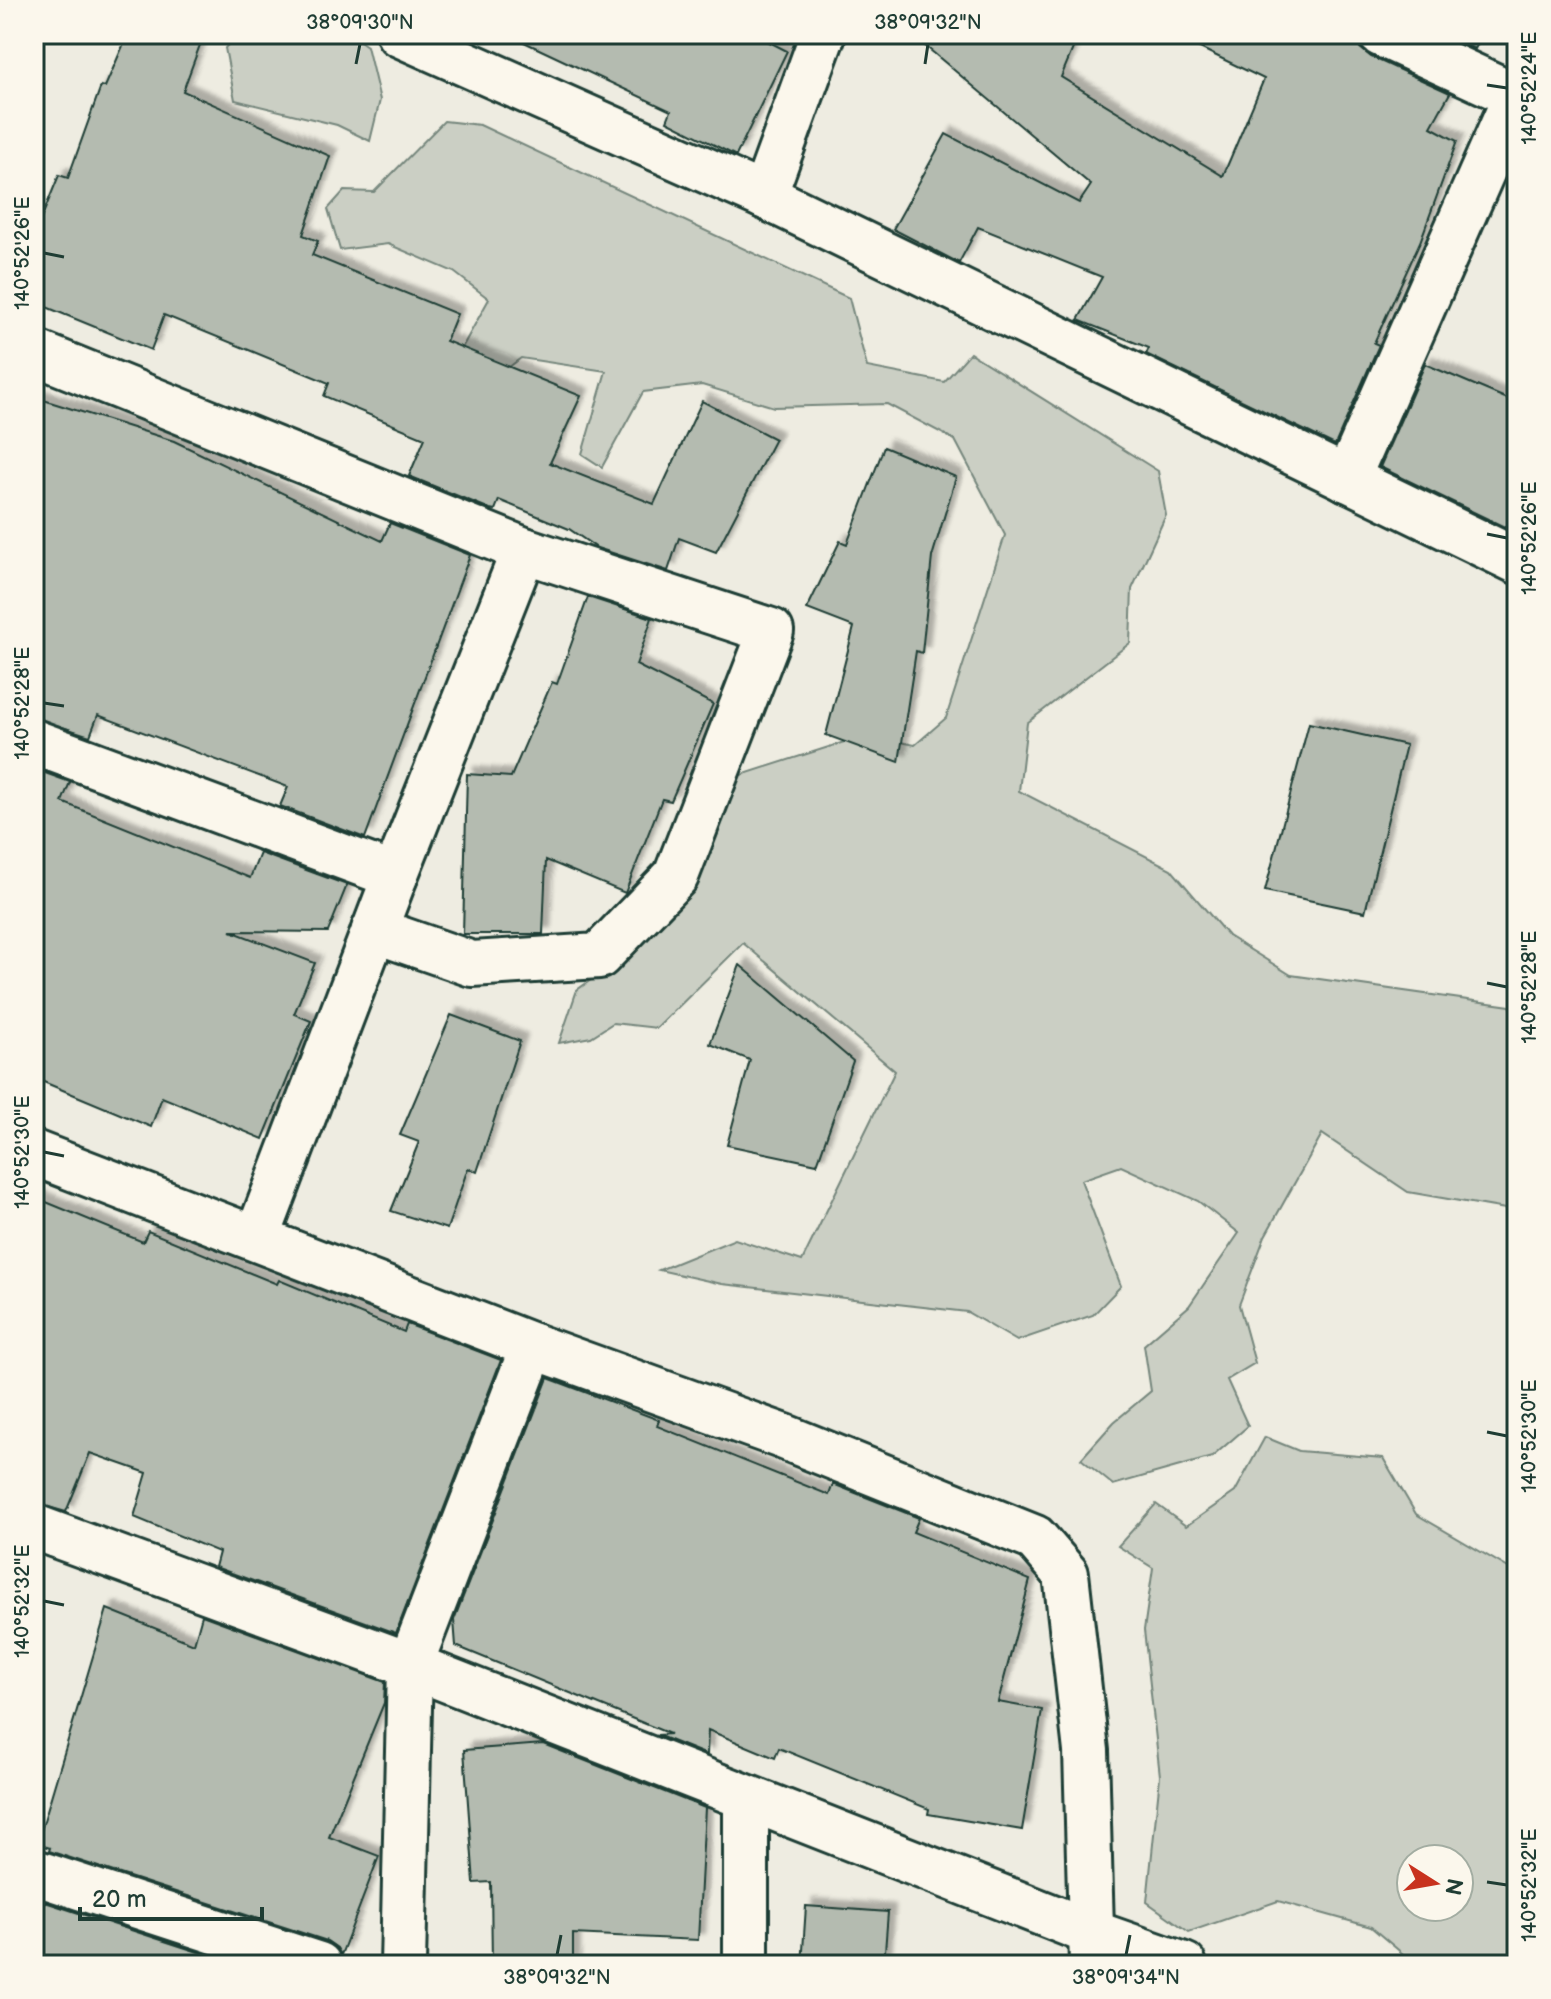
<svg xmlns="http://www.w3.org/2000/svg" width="1551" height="1999" font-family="'Balsamiq Sans',sans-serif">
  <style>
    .green { fill: #cbcfc4; stroke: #75867c; stroke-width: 2; fill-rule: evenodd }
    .building { fill: #b4bbb0; stroke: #1f3d34; stroke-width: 2; filter: url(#shadow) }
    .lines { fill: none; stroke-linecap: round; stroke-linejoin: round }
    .minor-casing { stroke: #1f3d34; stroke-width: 50 }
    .minor { stroke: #fbf7ec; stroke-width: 44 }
    .ticks { fill: none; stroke: #1f3d34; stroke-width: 3 }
    .neatline { fill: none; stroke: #1f3d34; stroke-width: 3 }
    .ticks-label { font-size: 20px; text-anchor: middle; fill: #1f3d34 }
  </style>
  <defs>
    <filter id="shadow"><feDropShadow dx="7" dy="-7" stdDeviation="2" flood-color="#0004"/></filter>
  </defs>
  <rect width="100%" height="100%" fill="#eeece1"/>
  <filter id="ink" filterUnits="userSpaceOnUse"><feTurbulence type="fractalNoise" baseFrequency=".0125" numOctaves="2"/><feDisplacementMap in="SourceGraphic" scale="16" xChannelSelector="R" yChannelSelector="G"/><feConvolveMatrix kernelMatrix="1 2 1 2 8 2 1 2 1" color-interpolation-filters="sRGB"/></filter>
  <g filter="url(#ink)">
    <!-- green -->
    <g class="green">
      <path d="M 237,34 L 350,34 L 367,46 L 380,100 L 370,141 L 337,125 L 235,100 L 225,48 Z"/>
      <path d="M 444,121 L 480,125 L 849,298 L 867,367 L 944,382 L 970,353 L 1158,471 L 1166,515 L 1132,589 L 1130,643 L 1027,723 L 1019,791 L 1171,869 L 1228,936 L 1291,975 L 1510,1006 L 1517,1014 L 1517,1211 L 1408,1192 L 1322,1134 L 1265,1236 L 1239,1305 L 1255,1363 L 1227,1380 L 1248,1426 L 1212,1457 L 1113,1485 L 1081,1459 L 1114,1422 L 1151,1391 L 1144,1345 L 1189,1306 L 1239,1233 L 1198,1201 L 1121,1166 L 1081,1180 L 1121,1286 L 1093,1315 L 1017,1341 L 967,1312 L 722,1284 L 659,1270 L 735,1239 L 802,1261 L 895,1071 L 743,943 L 657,1028 L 613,1023 L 591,1037 L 559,1043 L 577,990 L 648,939 L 688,891 L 735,777 L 866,735 L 915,745 L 946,718 L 1005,535 L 955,440 L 887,404 L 774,407 L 702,385 L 643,392 L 602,467 L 582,454 L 606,371 L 521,358 L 462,403 L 453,364 L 489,299 L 454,272 L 388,244 L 340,250 L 328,209 L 344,191 L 374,192 Z"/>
      <path d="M 1265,1437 L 1299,1451 L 1383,1458 L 1416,1514 L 1517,1573 L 1517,1965 L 1416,1965 L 1371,1927 L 1278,1901 L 1189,1932 L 1147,1902 L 1160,1776 L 1144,1630 L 1153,1568 L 1118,1546 L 1156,1504 L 1186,1526 L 1235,1492 ZM 1411,1859 L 1459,1859 L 1459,1907 L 1411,1907 Z"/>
    </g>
    <!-- building -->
    <g class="building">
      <path d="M 128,34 L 204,34 L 183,91 L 330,156 L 303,235 L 318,241 L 312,255 L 457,314 L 446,341 L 581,396 L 550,463 L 654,504 L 702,401 L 775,439 L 716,552 L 679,538 L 668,571 L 597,548 L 569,529 L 499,500 L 495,510 L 490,509 L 409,476 L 425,438 L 324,396 L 329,383 L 164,315 L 151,350 L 34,302 L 34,236 L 59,175 L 68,178 L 101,86 L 105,87 Z"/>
      <path d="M 507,34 L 754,34 L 787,51 L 736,156 L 667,121 L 671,111 Z"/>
      <path d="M 911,34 L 1079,34 L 1061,77 L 1223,176 L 1264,79 L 1171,34 L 1356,34 L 1360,48 L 1371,57 L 1450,93 L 1431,127 L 1457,141 L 1420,242 L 1374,343 L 1379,345 L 1335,445 L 1146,354 L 1149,348 L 1078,320 L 1102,277 L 978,227 L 959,263 L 893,229 L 946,134 L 1079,203 L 1091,185 Z"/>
      <path d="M 1441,34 L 1483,34 L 1475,49 Z"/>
      <path d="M 1425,364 L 1517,403 L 1517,533 L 1380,467 Z"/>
      <path d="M 34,397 L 174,441 L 382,541 L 390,523 L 470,555 L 365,838 L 280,806 L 288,787 L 98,715 L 90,736 L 34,718 Z"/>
      <path d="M 884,447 L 956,477 L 932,557 L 922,653 L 916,651 L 899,762 L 826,735 L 854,627 L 807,609 L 840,541 L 847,544 Z"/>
      <path d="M 588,597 L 652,618 L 636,665 L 713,704 L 671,801 L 662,799 L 625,893 L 546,860 L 543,934 L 463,934 L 467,774 L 511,777 L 552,682 L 557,684 Z"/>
      <path d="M 1309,723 L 1406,745 L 1365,912 L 1265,891 Z"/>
      <path d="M 34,769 L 70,782 L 62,802 L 250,878 L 260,853 L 347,885 L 328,932 L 231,931 L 315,963 L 294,1014 L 311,1021 L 263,1139 L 162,1097 L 151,1127 L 34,1078 Z"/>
      <path d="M 740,965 L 853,1061 L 817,1164 L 727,1145 L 750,1060 L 710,1044 Z"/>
      <path d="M 451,1015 L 520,1041 L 477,1172 L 468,1168 L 447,1229 L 391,1211 L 419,1142 L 400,1135 Z"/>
      <path d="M 34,1197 L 143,1242 L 148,1231 L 277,1284 L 279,1280 L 404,1332 L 407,1324 L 501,1360 L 396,1633 L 215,1567 L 219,1552 L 134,1517 L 147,1473 L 90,1453 L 66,1512 L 34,1503 Z"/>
      <path d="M 548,1378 L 659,1420 L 657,1426 L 829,1495 L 833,1484 L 919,1518 L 913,1532 L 1030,1580 L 998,1702 L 1042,1710 L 1022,1830 L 928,1814 L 929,1809 L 779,1748 L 775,1758 L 708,1730 L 707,1755 L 657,1735 L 670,1734 L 456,1646 L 454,1620 Z"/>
      <path d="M 107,1609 L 194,1644 L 202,1615 L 385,1682 L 384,1703 L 329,1837 L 379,1856 L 341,1955 L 337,1948 L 327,1941 L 49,1851 L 50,1848 L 37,1844 Z"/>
      <path d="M 543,1744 L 705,1808 L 698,1940 L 573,1934 L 573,1965 L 492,1965 L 491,1882 L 474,1883 L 464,1750 Z"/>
      <path d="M 39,1900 L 238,1965 L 34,1965 L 34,1921 Z"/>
      <path d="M 806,1906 L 888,1912 L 884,1965 L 802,1965 Z"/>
    </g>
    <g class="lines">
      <defs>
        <g id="minor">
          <path d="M 399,34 L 764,196 L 1517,561"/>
          <path d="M 1381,34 L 1516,96"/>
          <path d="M 764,196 L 823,34"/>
          <path d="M 34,352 L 524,550 L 771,631 L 676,876 L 599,956 L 472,964 L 374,930"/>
          <path d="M 1347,479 L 1517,93"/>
          <path d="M 34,742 L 395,876"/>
          <path d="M 34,1153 L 533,1346 L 782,1436 L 1035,1538 L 1066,1574 L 1086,1751 L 1092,1965"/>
          <path d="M 257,1238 L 395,876 L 524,550"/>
          <path d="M 34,1527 L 410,1665 L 1090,1932 L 1184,1965"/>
          <path d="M 34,1872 L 319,1965"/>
          <path d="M 403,1965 L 410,1665 L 533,1346"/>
          <path d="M 746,1965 L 746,1798"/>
        </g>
      </defs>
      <!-- minor casing -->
      <use href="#minor" class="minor-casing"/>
      <!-- minor -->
      <use href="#minor" class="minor"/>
    </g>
  </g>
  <!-- ticks -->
  <path class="ticks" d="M 356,64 L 360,44M 925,64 L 928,44M 1487,85 L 1507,88M 44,253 L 64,257M 1487,534 L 1507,538M 44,703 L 64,706M 1487,983 L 1507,987M 44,1152 L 64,1156M 1487,1432 L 1507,1436M 44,1601 L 64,1605M 1487,1882 L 1507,1885M 557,1955 L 561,1935M 1126,1955 L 1130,1935"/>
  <!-- margin -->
  <rect width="1551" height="1999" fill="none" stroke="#fbf7ec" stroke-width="88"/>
  <!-- north arrow -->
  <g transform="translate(1435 1883) rotate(101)"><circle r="38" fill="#fbf7ec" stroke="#a3ada2" stroke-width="2"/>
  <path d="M0-6L14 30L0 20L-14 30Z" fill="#c8321e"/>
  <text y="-12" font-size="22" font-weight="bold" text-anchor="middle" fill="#1f3d34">N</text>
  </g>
  <!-- scale -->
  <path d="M80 1907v12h182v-12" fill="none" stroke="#1f3d34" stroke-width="4"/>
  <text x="92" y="1907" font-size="24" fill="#1f3d34" stroke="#fbf7ec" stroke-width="6" paint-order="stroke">20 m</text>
  <rect x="44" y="44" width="1463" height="1911" class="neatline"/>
  <g class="ticks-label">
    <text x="360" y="29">38°09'30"N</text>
    <text x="928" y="29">38°09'32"N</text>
    <text transform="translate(1529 88) rotate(-90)" y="7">140°52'24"E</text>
    <text transform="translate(22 253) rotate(-90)" y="7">140°52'26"E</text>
    <text transform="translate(1529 538) rotate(-90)" y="7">140°52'26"E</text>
    <text transform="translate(22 703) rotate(-90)" y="7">140°52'28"E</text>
    <text transform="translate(1529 987) rotate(-90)" y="7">140°52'28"E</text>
    <text transform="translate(22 1152) rotate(-90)" y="7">140°52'30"E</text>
    <text transform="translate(1529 1436) rotate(-90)" y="7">140°52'30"E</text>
    <text transform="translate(22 1601) rotate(-90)" y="7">140°52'32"E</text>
    <text transform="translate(1529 1885) rotate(-90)" y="7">140°52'32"E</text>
    <text x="557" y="1984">38°09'32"N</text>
    <text x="1126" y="1984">38°09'34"N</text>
  </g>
</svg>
